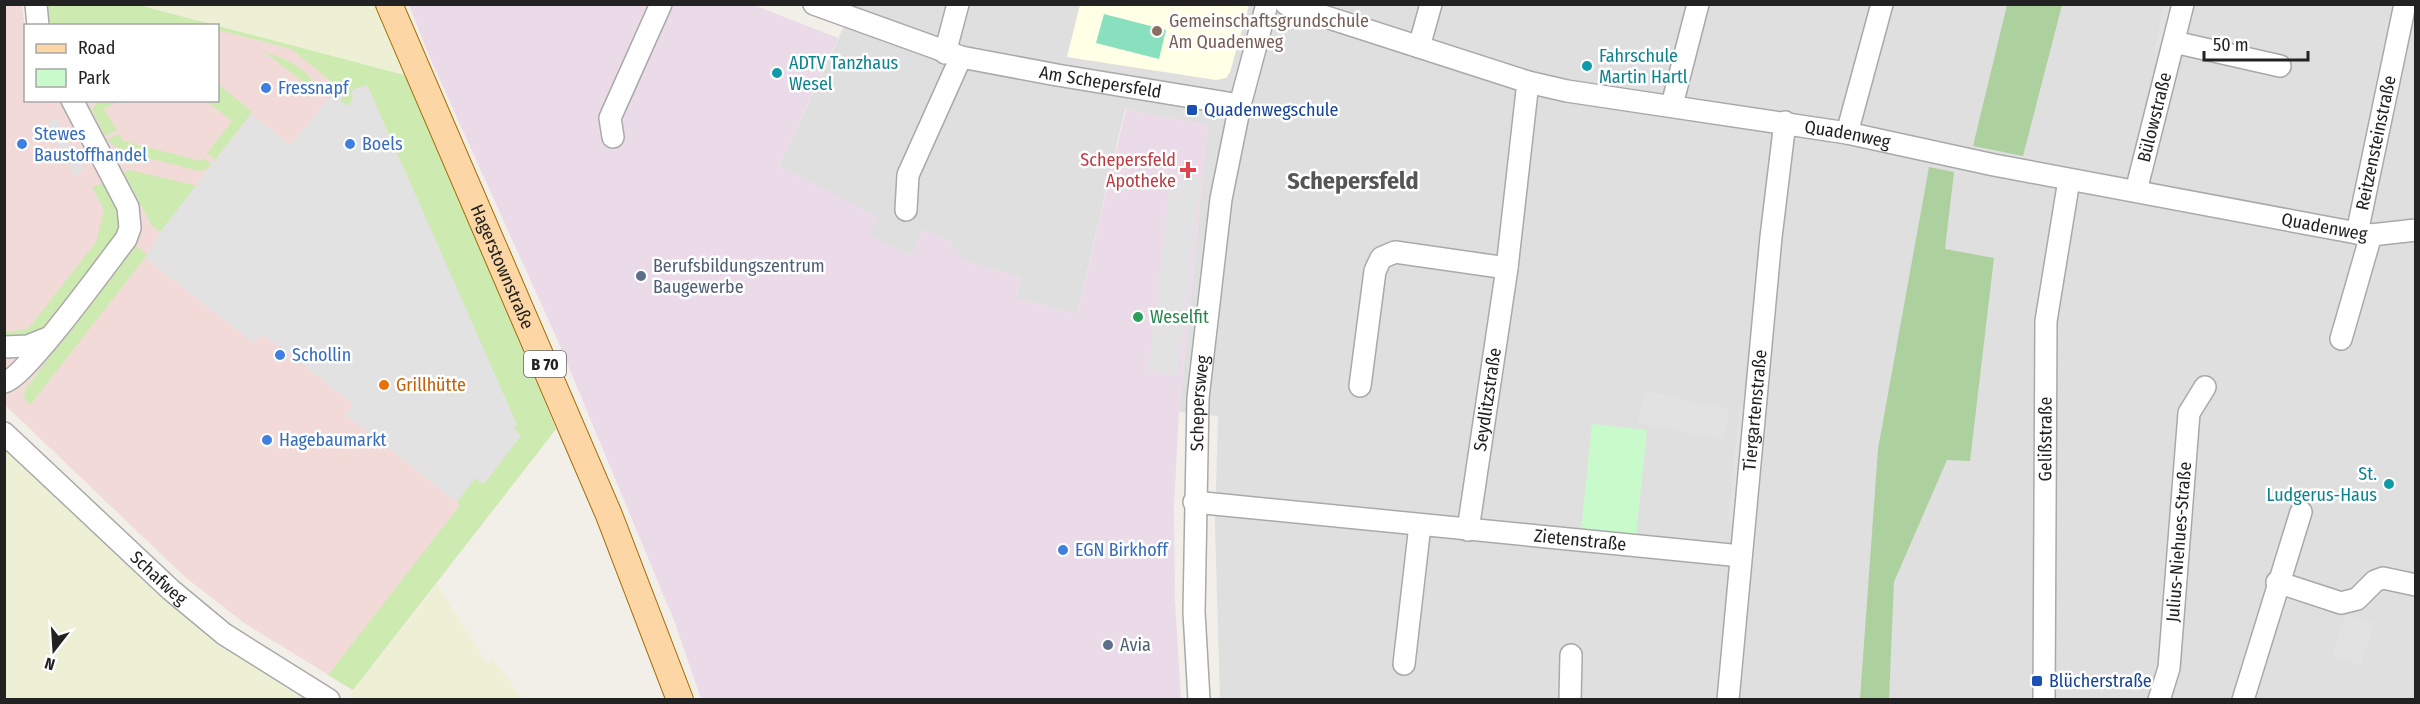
<svg xmlns="http://www.w3.org/2000/svg" width="2420" height="704" font-family="'Fira Sans Condensed',sans-serif">
  <style>
    .residential { fill: #e0dfdf }
    .commercial { fill: #f2dad9 }
    .industrial { fill: #ebdbe8 }
    .education { fill: #ffffe5 }
    .farmland { fill: #eef0d5 }
    .grass { fill: #cdebb0 }
    .forest { fill: #add19e }
    .park { fill: #c8facc }
    .pitch { fill: #88e0be }
    .parking { fill: #e2e2e2 }
    .lines { fill: none; stroke-linecap: round; stroke-linejoin: round }
    .minor-casing { stroke: #a9a9a9; stroke-width: 24 }
    .major-casing { stroke: #a06b00; stroke-width: 28 }
    .minor { stroke: #fff; stroke-width: 21 }
    .major { stroke: #fcd6a4; stroke-width: 26 }
    .education-dot { fill: #8d6e63; stroke: #fff; stroke-width: 2 }
    .culture-dot { fill: #0f9aa8; stroke: #fff; stroke-width: 2 }
    .shop-dot { fill: #3f7fe0; stroke: #fff; stroke-width: 2 }
    .transit-dot { fill: #1a4fb4; stroke: #fff; stroke-width: 2 }
    .health-dot { fill: #e0444e; stroke: #fff; stroke-width: 2 }
    .service-dot { fill: #5c6f8a; stroke: #fff; stroke-width: 2 }
    .leisure-dot { fill: #2e9e5b; stroke: #fff; stroke-width: 2 }
    .food-dot { fill: #e8710a; stroke: #fff; stroke-width: 2 }
    .labels { text-anchor: middle; stroke-width: 5; stroke-linejoin: round; paint-order: stroke }
    .shield { fill: #fff; stroke: #646464; stroke-width: 1.5 }
    .shield-label { font-size: 16px; font-weight: bold; fill: #222 }
    .education-label { font-size: 18px; fill: #785e54; stroke: #fff; text-anchor: start }
    .culture-label { font-size: 18px; fill: #0d838f; stroke: #fff; text-anchor: start }
    .street-label { font-size: 18px; fill: #222; stroke: #fff }
    .shop-label { font-size: 18px; fill: #366cbe; stroke: #fff; text-anchor: start }
    .transit-label { font-size: 18px; fill: #164399; stroke: #fff; text-anchor: start }
    .health-label { font-size: 18px; fill: #be3a42; stroke: #fff; text-anchor: end }
    .service-label { font-size: 18px; fill: #4e5e75; stroke: #fff; text-anchor: start }
    .leisure-label { font-size: 18px; fill: #27864d; stroke: #fff; text-anchor: start }
    .food-label { font-size: 18px; fill: #c56008; stroke: #fff; text-anchor: start }
    .district-label { font-size: 24px; font-weight: bold; fill: #555; stroke: #fff }
  </style>
  <rect width="100%" height="100%" fill="#f2efe9"/>
  <!-- residential -->
  <path class="residential" d="M 854,5 L 2415,5 L 2415,699 L 1220,699 L 1215,526 L 1218,416 L 1179,412 L 1208,125 L 1125,109 L 1077,315 L 1016,298 L 1021,277 L 964,261 L 949,241 L 923,230 L 911,256 L 868,235 L 877,217 L 779,166 Z"/>
  <!-- commercial -->
  <path class="commercial" d="M 4,5 L 22,5 L 26,35 L 26,100 L 218,100 L 218,30 L 398,76 L 556,429 L 353,690 L 244,623 L 185,577 L 5,405 Z"/>
  <!-- industrial -->
  <path class="industrial" d="M 409,5 L 754,5 L 838,38 L 779,166 L 877,217 L 869,235 L 911,256 L 923,230 L 949,241 L 964,261 L 1021,277 L 1016,298 L 1077,315 L 1126,109 L 1208,125 L 1179,412 L 1174,506 L 1175,601 L 1181,699 L 701,699 L 675,623 L 558,341 L 430,58 Z"/>
  <!-- education -->
  <path class="education" d="M 1080,5 L 1249,5 L 1230,72 L 1226,78 L 1216,80 L 1067,57 Z"/>
  <!-- farmland -->
  <g class="farmland">
    <path d="M 139,5 L 375,5 L 408,76 Z"/>
    <path d="M 4,440 L 320,699 L 5,699 Z"/>
    <path d="M 437,584 L 488,665 L 493,659 L 523,699 L 346,700 Z"/>
  </g>
  <!-- grass -->
  <g class="grass">
    <path d="M 47,5 L 139,5 L 408,76 L 556,429 L 353,690 L 328,675 L 460,505 L 457,502 L 475,478 L 484,484 L 521,436 L 514,429 L 517,425 L 367,85 L 352,90 L 353,98 L 348,106 L 340,101 L 343,96 L 335,90 L 337,86 L 291,49 L 218,30 L 218,26 L 50,25 Z"/>
    <path d="M 264,52 C 281,56 315,71 315,91 Z"/>
    <path d="M 218,84 L 252,112 L 215,160 L 207,153 L 232,121 L 206,101 L 218,100 Z"/>
    <path d="M 98,100 L 118,101 L 104,109 L 117,130 L 105,136 L 92,110 Z"/>
    <path d="M 119,134 L 123,141 L 201,161 L 203,158 L 211,164 L 207,169 L 199,171 L 121,151 L 107,140 Z"/>
    <path d="M 129,170 L 194,185 L 195,188 L 160,232 L 152,226 L 124,173 Z"/>
    <path d="M 108,182 L 121,219 L 115,240 L 54,321 L 38,333 L 5,337 L 4,332 L 28,329 L 96,242 L 104,210 L 92,187 Z"/>
    <path d="M 136,246 L 147,255 L 30,405 L 24,398 L 26,388 Z"/>
  </g>
  <!-- forest -->
  <g class="forest">
    <path d="M 2007,5 L 2062,5 L 2023,156 L 1973,146 Z"/>
    <path d="M 1929,167 L 1954,172 L 1945,249 L 1994,258 L 1970,461 L 1947,460 L 1894,582 L 1889,699 L 1860,699 L 1878,449 Z"/>
  </g>
  <!-- park -->
  <path class="park" d="M 1592,424 L 1647,430 L 1636,536 L 1581,531 Z"/>
  <!-- pitch -->
  <path class="pitch" d="M 1104,14 L 1166,30 L 1159,59 L 1096,43 Z"/>
  <!-- parking -->
  <g class="parking">
    <path d="M 2164,5 L 2176,5 L 2164,57 L 2153,55 Z"/>
    <path d="M 367,85 L 517,425 L 514,429 L 521,436 L 483,484 L 475,478 L 457,502 L 346,415 L 353,404 L 262,333 L 254,343 L 145,258 L 160,232 L 251,114 L 291,145 L 335,90 L 343,96 L 340,100 L 348,106 L 353,98 L 352,90 Z"/>
    <path d="M 56,118 L 84,171 L 75,176 L 47,124 Z"/>
    <path d="M 1180,175 L 1201,178 L 1177,375 L 1148,371 L 1170,183 L 1179,184 Z"/>
    <path d="M 1644,391 L 1730,409 L 1723,440 L 1638,423 Z"/>
    <path d="M 1739,408 L 1750,409 L 1739,523 L 1728,522 Z"/>
    <path d="M 2345,614 L 2374,623 L 2361,665 L 2332,657 Z"/>
  </g>
  <g class="lines">
    <defs>
      <g id="minor">
        <path d="M 36,4 L 38,26"/>
        <path id="s1" d="M 814,4 L 961,57 L 1057,75 L 1240,105"/>
        <path id="s2" d="M 1286,4 L 1528,82 L 1567,91 L 1847,133 L 1994,165 L 2357,233 L 2371,235 L 2416,230"/>
        <path d="M 2174,42 L 2280,66"/>
        <path d="M 1419,47 L 1431,4"/>
        <path d="M 945,53 L 958,4"/>
        <path d="M 1672,105 L 1698,4"/>
        <path d="M 1847,133 L 1882,4"/>
        <path d="M 613,137 L 610,118 L 661,4"/>
        <path id="s3" d="M 2136,191 L 2183,4"/>
        <path d="M 906,210 L 908,175 L 961,57"/>
        <path id="s4" d="M 2357,233 L 2405,4"/>
        <path d="M 2341,339 L 2371,235"/>
        <path d="M 4,347 L 28,346 L 48,338"/>
        <path d="M 4,382 C 24,379 108,262 126,239 L 130,228 L 128,207 L 72,100"/>
        <path d="M 1360,386 L 1375,271 L 1381,258 L 1395,252 L 1507,268"/>
        <path id="s5" d="M 4,433 L 171,590 L 224,634 L 329,700"/>
        <path id="s6" d="M 1194,502 L 1741,556"/>
        <path id="s7" d="M 1468,530 L 1507,268 L 1528,82"/>
        <path d="M 2277,582 L 2341,603 L 2357,599 L 2375,581 L 2383,578 L 2416,585"/>
        <path d="M 1404,664 L 1420,525"/>
        <path id="s8" d="M 1199,700 L 1194,612 L 1198,398 L 1221,199 L 1240,105 L 1267,4"/>
        <path d="M 1570,700 L 1571,655"/>
        <path id="s9" d="M 1728,700 L 1771,237 L 1785,122"/>
        <path id="s10" d="M 2044,700 L 2046,321 L 2069,180"/>
        <path id="s11" d="M 2159,700 L 2169,668 L 2189,413 L 2205,387"/>
        <path d="M 2243,700 L 2301,512"/>
      </g>
      <g id="major">
        <path id="s12" d="M 389,4 L 609,515 L 680,700"/>
      </g>
    </defs>
    <!-- minor casing -->
    <use href="#minor" class="minor-casing"/>
    <!-- major casing -->
    <use href="#major" class="major-casing"/>
    <!-- minor -->
    <use href="#minor" class="minor"/>
    <!-- major -->
    <use href="#major" class="major"/>
  </g>
  <!-- markers -->
  <circle class="education-dot" cx="1157" cy="31" r="6"/>
  <g class="culture-dot">
    <circle cx="1587" cy="66" r="6"/>
    <circle cx="777" cy="73" r="6"/>
    <circle cx="2389" cy="484" r="6"/>
  </g>
  <g class="shop-dot">
    <circle cx="266" cy="88" r="6"/>
    <circle cx="22" cy="144" r="6"/>
    <circle cx="350" cy="144" r="6"/>
    <circle cx="280" cy="355" r="6"/>
    <circle cx="267" cy="440" r="6"/>
    <circle cx="1063" cy="550" r="6"/>
  </g>
  <g class="transit-dot">
    <rect x="1186" y="104" width="12" height="12" rx="3"/>
    <rect x="2031" y="675" width="12" height="12" rx="3"/>
  </g>
  <path class="health-dot" d="M1185 161h6v6h6v6h-6v6h-6v-6h-6v-6h6z"/>
  <g class="service-dot">
    <circle cx="641" cy="276" r="6"/>
    <circle cx="1108" cy="645" r="6"/>
  </g>
  <circle class="leisure-dot" cx="1138" cy="317" r="6"/>
  <circle class="food-dot" cx="384" cy="385" r="6"/>
  <g class="labels">
    <!-- shield labels -->
    <rect class="shield" x="524" y="351" width="42" height="26" rx="4.5"/>
    <g class="shield-label">
      <text x="545" y="370">B 70</text>
    </g>
    <!-- education labels -->
    <g class="education-label">
      <text x="1169" y="27">Gemeinschaftsgrundschule<tspan x="1169" dy="21">Am Quadenweg</tspan></text>
    </g>
    <!-- culture labels -->
    <g class="culture-label">
      <text x="1599" y="62">Fahrschule<tspan x="1599" dy="21">Martin Hartl</tspan></text>
      <text x="789" y="69">ADTV Tanzhaus<tspan x="789" dy="21">Wesel</tspan></text>
      <text x="2377" y="480" text-anchor="end">St.<tspan x="2377" dy="21">Ludgerus-Haus</tspan></text>
    </g>
    <!-- street labels -->
    <g class="street-label">
      <text dy="6" stroke="none"><textPath href="#s1" startOffset="298">Am Schepersfeld</textPath></text>
      <text dy="6" stroke="none"><textPath href="#s3" startOffset="76">Bülowstraße</textPath></text>
      <text dy="6" stroke="none"><textPath href="#s2" startOffset="578">Quadenweg</textPath></text>
      <text dy="6" stroke="none"><textPath href="#s4" startOffset="92">Reitzensteinstraße</textPath></text>
      <text dy="6" stroke="none"><textPath href="#s2" startOffset="1064">Quadenweg</textPath></text>
      <text dy="6" stroke="none"><textPath href="#s12" startOffset="286">Hagerstownstraße</textPath></text>
      <text dy="6" stroke="none"><textPath href="#s7" startOffset="132">Seydlitzstraße</textPath></text>
      <text dy="6" stroke="none"><textPath href="#s8" startOffset="297">Schepersweg</textPath></text>
      <text dy="6" stroke="none"><textPath href="#s9" startOffset="291">Tiergartenstraße</textPath></text>
      <text dy="6" stroke="none"><textPath href="#s10" startOffset="261">Gelißstraße</textPath></text>
      <text dy="6" stroke="none"><textPath href="#s6" startOffset="388">Zietenstraße</textPath></text>
      <text dy="6" stroke="none"><textPath href="#s11" startOffset="160">Julius-Niehues-Straße</textPath></text>
      <text dy="6" stroke="none"><textPath href="#s5" startOffset="212">Schafweg</textPath></text>
    </g>
    <!-- shop labels -->
    <g class="shop-label">
      <text x="278" y="94">Fressnapf</text>
      <text x="34" y="140">Stewes<tspan x="34" dy="21">Baustoffhandel</tspan></text>
      <text x="362" y="150">Boels</text>
      <text x="292" y="361">Schollin</text>
      <text x="279" y="446">Hagebaumarkt</text>
      <text x="1075" y="556">EGN Birkhoff</text>
    </g>
    <!-- transit labels -->
    <g class="transit-label">
      <text x="1204" y="116">Quadenwegschule</text>
      <text x="2049" y="687">Blücherstraße</text>
    </g>
    <!-- health labels -->
    <g class="health-label">
      <text x="1176" y="166">Schepersfeld<tspan x="1176" dy="21">Apotheke</tspan></text>
    </g>
    <!-- service labels -->
    <g class="service-label">
      <text x="653" y="272">Berufsbildungszentrum<tspan x="653" dy="21">Baugewerbe</tspan></text>
      <text x="1120" y="651">Avia</text>
    </g>
    <!-- leisure labels -->
    <g class="leisure-label">
      <text x="1150" y="323">Weselfit</text>
    </g>
    <!-- food labels -->
    <g class="food-label">
      <text x="396" y="391">Grillhütte</text>
    </g>
    <!-- district labels -->
    <g class="district-label">
      <text x="1353" y="189">Schepersfeld</text>
    </g>
  </g>
  <!-- border -->
  <rect width="2420" height="704" fill="none" stroke="#222222" stroke-width="12"/>
  <!-- legend -->
  <rect x="24" y="24" width="195" height="78" fill="#ffffff" stroke="#a7a7a7" stroke-width="1.5"/>
  <rect x="36" y="44" width="30" height="9" fill="#fcd6a4" stroke="#a7a7a7" stroke-width="1.5"/>
  <text x="78" y="54" font-size="18" fill="#222222">Road</text>
  <rect x="36" y="69" width="30" height="18" fill="#c8facc" stroke="#a7a7a7" stroke-width="1.5"/>
  <text x="78" y="84" font-size="18" fill="#222222">Park</text>
  <!-- north arrow -->
  <g transform="translate(54 650) rotate(197)" stroke="#ffffff" stroke-width="4.5" paint-order="stroke">
  <path d="M0-4.5L10 22L0 15L-10 22Z" fill="#222222"/>
  <text y="-9" font-size="16" font-weight="bold" text-anchor="middle" fill="#222222">N</text>
  </g>
  <!-- scale -->
  <path d="M2204 51v9h104v-9" fill="none" stroke="#222222" stroke-width="3"/>
  <text x="2213" y="51" font-size="18" fill="#222222" stroke="#ffffff" stroke-width="4.5" paint-order="stroke">50 m</text>
</svg>
